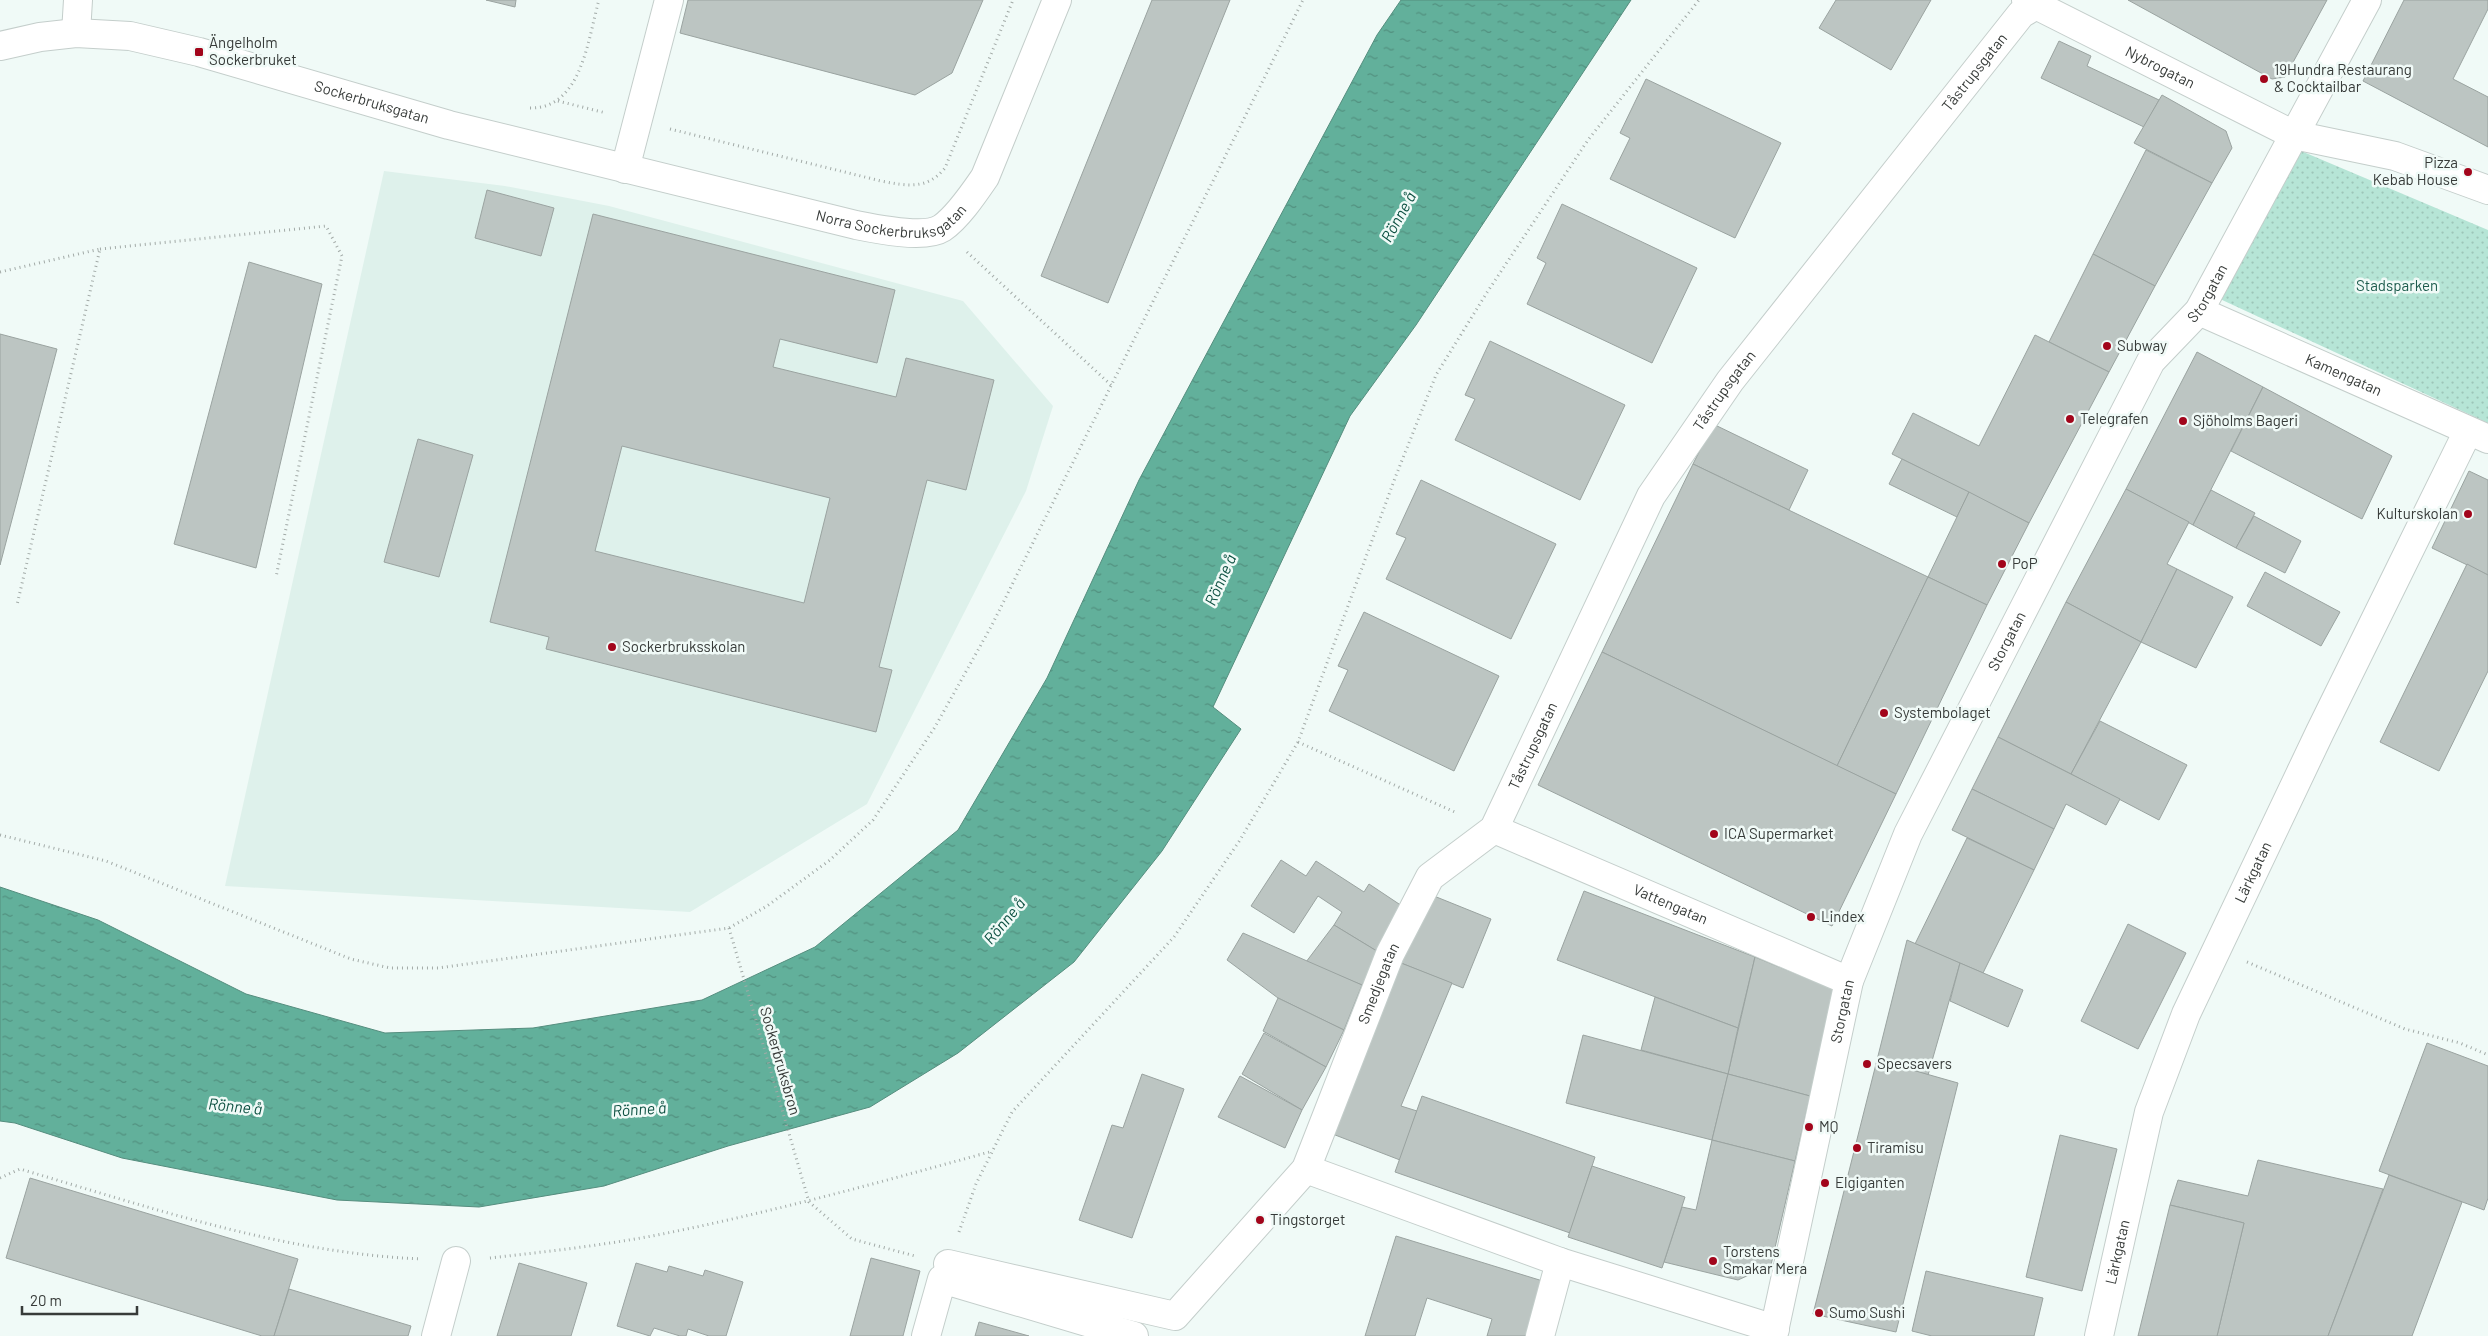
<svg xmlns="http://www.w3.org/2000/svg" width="2488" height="1336" font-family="Barlow,sans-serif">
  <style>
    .built { fill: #def1eb }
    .green { fill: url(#green-dots) }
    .water { fill: url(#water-ripples); stroke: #558d7e }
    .building { fill: #bcc5c2; stroke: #9aa3a0; fill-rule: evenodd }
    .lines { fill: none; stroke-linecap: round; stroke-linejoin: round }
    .minor-casing { stroke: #c4cecb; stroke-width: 30 }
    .path { stroke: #a2aaa7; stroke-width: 3; stroke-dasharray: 1 4; stroke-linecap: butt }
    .minor { stroke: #fff; stroke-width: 28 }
    .poi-dot { fill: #a2051b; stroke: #f0faf7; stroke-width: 2 }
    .labels { text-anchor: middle; stroke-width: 5; stroke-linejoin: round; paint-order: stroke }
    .poi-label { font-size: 15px; fill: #373b39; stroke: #f0faf7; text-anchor: start }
    .street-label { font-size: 15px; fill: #373b39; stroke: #f0faf7 }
    .park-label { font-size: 15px; fill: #1d5c4d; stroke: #f0faf7 }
    .water-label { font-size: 16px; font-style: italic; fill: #0d5142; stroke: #f0faf7 }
  </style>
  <defs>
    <pattern id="green-dots" width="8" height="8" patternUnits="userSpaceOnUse" patternTransform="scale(1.25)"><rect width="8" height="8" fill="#b6e5d6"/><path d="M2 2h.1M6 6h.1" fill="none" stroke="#9dc5b8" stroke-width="1.8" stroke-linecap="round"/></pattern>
    <pattern id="water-ripples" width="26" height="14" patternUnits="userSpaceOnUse" patternTransform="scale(1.25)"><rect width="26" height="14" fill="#62b09b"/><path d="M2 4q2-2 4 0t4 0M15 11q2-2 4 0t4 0" fill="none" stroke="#52907f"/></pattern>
  </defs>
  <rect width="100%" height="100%" fill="#f0faf7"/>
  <!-- built -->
  <path class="built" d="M 384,171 L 505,186 L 609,206 L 963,301 L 1053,406 L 1026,491 L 867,804 L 690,912 L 225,886 Z"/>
  <!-- green -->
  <path class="green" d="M 2294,148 L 2488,230 L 2488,423 L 2220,299 Z"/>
  <!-- water -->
  <path class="water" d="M 1401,0 L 1631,0 L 1416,325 L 1350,416 L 1213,707 L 1241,729 L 1162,851 L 1074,962 L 958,1053 L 870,1107 L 728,1146 L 604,1186 L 479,1207 L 337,1200 L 122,1158 L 15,1123 L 0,1121 L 0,887 L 98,920 L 246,994 L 385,1033 L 533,1028 L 702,1000 L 815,947 L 958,830 L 1047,678 L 1139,480 L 1377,35 Z"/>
  <!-- building -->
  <g class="building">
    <path d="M 486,0 L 516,0 L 515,7 Z"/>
    <path d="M 688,0 L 983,0 L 952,73 L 915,95 L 680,33 Z"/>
    <path d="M 1152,0 L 1230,0 L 1108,303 L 1041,276 Z"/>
    <path d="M 1836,0 L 1931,0 L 1891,70 L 1819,28 Z"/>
    <path d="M 2128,0 L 2327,0 L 2285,77 L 2272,79 Z"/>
    <path d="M 2404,0 L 2488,0 L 2488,9 L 2453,79 L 2488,97 L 2488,147 L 2363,81 Z"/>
    <path d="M 2059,41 L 2091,56 L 2087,66 L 2159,100 L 2144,127 L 2041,78 Z"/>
    <path d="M 1646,79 L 1781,143 L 1735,238 L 1610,179 L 1630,138 L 1620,133 Z"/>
    <path d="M 2162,95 L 2226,131 L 2232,148 L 2212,183 L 2134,143 Z"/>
    <path d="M 2146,150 L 2212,183 L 2155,286 L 2093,254 Z"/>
    <path d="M 487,190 L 554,208 L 541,256 L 475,238 Z"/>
    <path d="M 1562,204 L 1697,268 L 1652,363 L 1527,304 L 1546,263 L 1537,258 Z"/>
    <path d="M 593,214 L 895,290 L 877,363 L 780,339 L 773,367 L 896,397 L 906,358 L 994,380 L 966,490 L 927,480 L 879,667 L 892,670 L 876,732 L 546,649 L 549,637 L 490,622 ZM 622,446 L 830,498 L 804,603 L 595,551 Z"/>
    <path d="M 2093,254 L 2155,286 L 2109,372 L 2049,342 Z"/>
    <path d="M 249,262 L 322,284 L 256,568 L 174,544 Z"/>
    <path d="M 0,334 L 57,349 L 0,565 Z"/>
    <path d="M 2035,335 L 2109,372 L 2029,523 L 1892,454 L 1913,413 L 1979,446 Z"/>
    <path d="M 1490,341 L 1625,405 L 1580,500 L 1455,440 L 1475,399 L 1465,395 Z"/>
    <path d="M 2197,352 L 2263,387 L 2193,525 L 2126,489 Z"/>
    <path d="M 2263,387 L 2392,456 L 2362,519 L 2231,451 Z"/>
    <path d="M 1713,424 L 1808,470 L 1789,510 L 1693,464 Z"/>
    <path d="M 418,439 L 473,455 L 439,577 L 384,562 Z"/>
    <path d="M 1902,459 L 1969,492 L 1957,517 L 1889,484 Z"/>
    <path d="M 1693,464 L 1928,577 L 1837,766 L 1602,652 Z"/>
    <path d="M 2469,471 L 2488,480 L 2488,575 L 2432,548 Z"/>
    <path d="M 1421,480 L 1556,544 L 1511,639 L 1386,579 L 1406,538 L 1396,534 Z"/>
    <path d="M 2126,489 L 2189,522 L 2167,564 L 2177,569 L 2141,642 L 2066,602 Z"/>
    <path d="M 2211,490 L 2255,513 L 2236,548 L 2193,525 Z"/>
    <path d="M 1969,492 L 2029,523 L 1987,605 L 1928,577 Z"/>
    <path d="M 2254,516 L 2301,541 L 2285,573 L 2236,548 Z"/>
    <path d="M 2467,564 L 2488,575 L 2488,671 L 2439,771 L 2380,742 Z"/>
    <path d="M 2177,569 L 2233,597 L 2196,668 L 2141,642 Z"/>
    <path d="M 2265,572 L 2340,612 L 2321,646 L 2247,606 Z"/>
    <path d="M 1928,577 L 1987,605 L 1896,794 L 1837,766 Z"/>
    <path d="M 2066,602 L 2141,642 L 2071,774 L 1998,737 Z"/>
    <path d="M 1364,612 L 1499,676 L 1454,771 L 1329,711 L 1348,670 L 1338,666 Z"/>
    <path d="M 1602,652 L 1896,794 L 1832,926 L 1538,785 Z"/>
    <path d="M 2100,721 L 2187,765 L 2159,820 L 2071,774 Z"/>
    <path d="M 1998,737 L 2120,799 L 2106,825 L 2066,804 L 2054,829 L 1972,789 Z"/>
    <path d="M 1972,789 L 2054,829 L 2034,870 L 1952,830 Z"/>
    <path d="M 1967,838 L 2034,870 L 1983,973 L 1915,944 Z"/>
    <path d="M 1281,860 L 1306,876 L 1316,861 L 1364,892 L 1369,884 L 1402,906 L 1380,953 L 1334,925 L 1342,912 L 1318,896 L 1294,933 L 1251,906 Z"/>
    <path d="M 1584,891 L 1755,957 L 1738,1028 L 1557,960 Z"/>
    <path d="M 1429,894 L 1491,919 L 1463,988 L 1401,963 Z"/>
    <path d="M 2128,924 L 2186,953 L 2138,1049 L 2081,1021 Z"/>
    <path d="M 1334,925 L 1380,953 L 1362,985 L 1306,962 Z"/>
    <path d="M 1243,933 L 1362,985 L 1344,1030 L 1278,998 L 1227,960 Z"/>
    <path d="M 1907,940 L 1960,963 L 1928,1075 L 1877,1060 Z"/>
    <path d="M 1755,957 L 1835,990 L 1810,1096 L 1728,1074 Z"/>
    <path d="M 1401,963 L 1452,983 L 1401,1106 L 1417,1111 L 1400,1160 L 1330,1133 Z"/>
    <path d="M 1960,963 L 2023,990 L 2008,1027 L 1950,1001 Z"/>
    <path d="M 1655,997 L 1738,1028 L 1728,1074 L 1641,1050 Z"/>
    <path d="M 1278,998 L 1344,1030 L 1326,1067 L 1263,1031 Z"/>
    <path d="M 1264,1033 L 1326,1067 L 1302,1110 L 1242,1074 Z"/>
    <path d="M 1583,1035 L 1728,1074 L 1712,1140 L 1566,1103 Z"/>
    <path d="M 2427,1043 L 2488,1066 L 2488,1198 L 2484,1210 L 2379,1171 Z"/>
    <path d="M 1877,1060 L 1958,1083 L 1896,1332 L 1813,1314 Z"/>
    <path d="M 1142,1074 L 1184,1089 L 1132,1238 L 1079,1220 L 1112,1125 L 1123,1128 Z"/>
    <path d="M 1728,1074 L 1810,1096 L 1795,1161 L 1712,1140 Z"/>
    <path d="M 1240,1076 L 1302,1110 L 1285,1148 L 1218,1117 Z"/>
    <path d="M 1422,1096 L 1595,1157 L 1570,1233 L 1395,1172 Z"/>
    <path d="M 2060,1135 L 2117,1149 L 2082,1291 L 2026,1277 Z"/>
    <path d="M 1712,1140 L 1795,1161 L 1771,1265 L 1738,1280 L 1664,1262 L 1682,1207 L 1696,1210 Z"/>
    <path d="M 2258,1160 L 2383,1189 L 2328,1336 L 2217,1336 L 2244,1223 L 2170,1205 L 2178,1180 L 2248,1196 Z"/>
    <path d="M 1592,1166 L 1685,1197 L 1662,1268 L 1568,1237 Z"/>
    <path d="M 2389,1175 L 2462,1202 L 2412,1336 L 2328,1336 Z"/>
    <path d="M 30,1178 L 298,1259 L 274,1336 L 262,1336 L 6,1258 Z"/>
    <path d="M 2170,1205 L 2244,1223 L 2217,1336 L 2138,1336 Z"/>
    <path d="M 1396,1236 L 1546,1282 L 1530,1336 L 1487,1336 L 1492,1319 L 1427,1298 L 1415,1336 L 1365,1336 Z"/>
    <path d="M 871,1258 L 920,1271 L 903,1336 L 850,1336 Z"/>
    <path d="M 519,1263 L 587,1283 L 571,1336 L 497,1336 Z"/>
    <path d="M 636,1263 L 667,1272 L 669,1266 L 703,1276 L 705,1270 L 743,1282 L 726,1336 L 709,1336 L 688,1329 L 686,1336 L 680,1336 L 654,1328 L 650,1336 L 617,1326 Z"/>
    <path d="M 1926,1271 L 2043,1298 L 2034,1336 L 1932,1336 L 1912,1331 Z"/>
    <path d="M 289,1289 L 411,1326 L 408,1336 L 274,1336 Z"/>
    <path d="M 979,1322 L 1029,1336 L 975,1336 Z"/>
  </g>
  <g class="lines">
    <defs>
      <g id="minor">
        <path id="s1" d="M 2026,0 L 2294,135 L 2395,156 L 2488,190"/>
        <path d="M 76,33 L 78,0"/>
        <path id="s2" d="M 0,46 L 40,37 L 76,33 L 130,36 L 199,52 L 449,125 L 856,225 C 876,229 925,239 942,228 C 958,217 974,193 985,177 L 1057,0"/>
        <path d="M 625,169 L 669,0"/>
        <path id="s3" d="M 2199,311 L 2488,439"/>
        <path id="s4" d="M 1494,829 L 1849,981"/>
        <path d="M 1306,1169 L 1560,1262 L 1775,1329"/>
        <path id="s5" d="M 948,1264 L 1175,1316 L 1306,1169 L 1390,954 L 1430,877 L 1494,829 L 1651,496 L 1730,381 L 2021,14 L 2036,5"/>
        <path d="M 436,1336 L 456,1261"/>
        <path d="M 926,1336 L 942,1279 L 1134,1336"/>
        <path d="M 1540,1336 L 1560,1262"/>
        <path id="s6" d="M 1773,1336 L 1849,981 L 1908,834 L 2151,361 L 2199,311 L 2367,0"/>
        <path id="s7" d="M 2099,1336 L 2149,1112 L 2186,1014 L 2320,732 L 2468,431"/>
      </g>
    </defs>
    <!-- minor casing -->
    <use href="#minor" class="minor-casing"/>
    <!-- path -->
    <g class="path">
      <path d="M 558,101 L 606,113"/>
      <path d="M 530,108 C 582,109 588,38 599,0"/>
      <path d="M 670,129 L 881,181 C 907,186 927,190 945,168 L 1013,0"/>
      <path d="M 100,249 L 326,226 L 342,256 L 276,577"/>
      <path d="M 967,252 L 1111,385"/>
      <path d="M 0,272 L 100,249 L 17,605"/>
      <path d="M 1298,742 L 1457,813"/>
      <path d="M 0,835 L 106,861 L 351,959 L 390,968 L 438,968 L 729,928 L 767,906 L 830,860 L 873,820 L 935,727 L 992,625 L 1303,0"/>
      <path d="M 729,928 L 809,1202 L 852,1239 L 915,1256"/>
      <path d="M 2247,962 L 2405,1029 L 2460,1043 L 2488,1055"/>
      <path d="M 0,1178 L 20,1169 C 152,1208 283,1253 421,1259"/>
      <path d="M 959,1232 L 976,1184 L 1012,1112 L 1174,937 L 1240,840 L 1298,742 L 1395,478 L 1436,375 L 1486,294 L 1588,140 L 1699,0"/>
      <path d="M 490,1258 C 552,1251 616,1244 677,1231 C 784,1209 888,1180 993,1151"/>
    </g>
    <!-- minor -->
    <use href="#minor" class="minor"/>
  </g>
  <!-- markers -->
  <g class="poi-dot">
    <rect x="194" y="47" width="10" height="10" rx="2.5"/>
    <circle cx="2264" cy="79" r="5"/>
    <circle cx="2468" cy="172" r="5"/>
    <circle cx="2107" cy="346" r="5"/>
    <circle cx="2070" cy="419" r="5"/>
    <circle cx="2183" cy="421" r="5"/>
    <circle cx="2468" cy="514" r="5"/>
    <circle cx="2002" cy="564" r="5"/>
    <circle cx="612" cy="647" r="5"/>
    <circle cx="1884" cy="713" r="5"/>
    <circle cx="1714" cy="834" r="5"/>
    <circle cx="1811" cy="917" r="5"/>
    <circle cx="1867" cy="1064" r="5"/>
    <circle cx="1809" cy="1127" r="5"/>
    <circle cx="1857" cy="1148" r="5"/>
    <circle cx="1825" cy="1183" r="5"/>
    <circle cx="1260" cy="1220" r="5"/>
    <circle cx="1713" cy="1261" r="5"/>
    <circle cx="1819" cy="1313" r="5"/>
  </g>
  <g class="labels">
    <!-- poi labels -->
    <g class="poi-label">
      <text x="209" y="48">Ängelholm<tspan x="209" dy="17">Sockerbruket</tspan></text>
      <text x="2274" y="75">19Hundra Restaurang<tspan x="2274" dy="17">&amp; Cocktailbar</tspan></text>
      <text x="2458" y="168" text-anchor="end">Pizza<tspan x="2458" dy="17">Kebab House</tspan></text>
      <text x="2117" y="351">Subway</text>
      <text x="2080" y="424">Telegrafen</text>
      <text x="2193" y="426">Sjöholms Bageri</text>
      <text x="2458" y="519" text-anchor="end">Kulturskolan</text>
      <text x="2012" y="569">PoP</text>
      <text x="622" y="652">Sockerbruksskolan</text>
      <text x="1894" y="718">Systembolaget</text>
      <text x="1724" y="839">ICA Supermarket</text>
      <text x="1821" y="922">Lindex</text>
      <text x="1877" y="1069">Specsavers</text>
      <text x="1819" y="1132">MQ</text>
      <text x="1867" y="1153">Tiramisu</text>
      <text x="1835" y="1188">Elgiganten</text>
      <text x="1270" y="1225">Tingstorget</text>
      <text x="1723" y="1257">Torstens<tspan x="1723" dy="17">Smakar Mera</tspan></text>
      <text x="1829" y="1318">Sumo Sushi</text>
    </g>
    <!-- street labels -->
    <g class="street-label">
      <text dy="5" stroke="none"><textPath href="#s1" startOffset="150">Nybrogatan</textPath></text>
      <text dy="5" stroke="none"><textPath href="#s5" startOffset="1729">Tåstrupsgatan</textPath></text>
      <text dy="5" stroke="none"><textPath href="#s2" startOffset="382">Sockerbruksgatan</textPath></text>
      <text dy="5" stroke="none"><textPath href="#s2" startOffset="920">Norra Sockerbruksgatan</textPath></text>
      <text dy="5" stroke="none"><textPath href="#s6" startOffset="1142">Storgatan</textPath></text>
      <text dy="5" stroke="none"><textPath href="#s3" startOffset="158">Kamengatan</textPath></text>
      <text dy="5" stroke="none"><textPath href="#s5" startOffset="1324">Tåstrupsgatan</textPath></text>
      <text dy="5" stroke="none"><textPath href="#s6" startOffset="738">Storgatan</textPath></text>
      <text dy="5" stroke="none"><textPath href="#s5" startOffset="919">Tåstrupsgatan</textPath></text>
      <text dy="5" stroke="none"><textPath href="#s7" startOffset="491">Lärkgatan</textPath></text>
      <text dy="5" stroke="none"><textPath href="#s4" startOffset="192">Vattengatan</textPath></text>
      <text dy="5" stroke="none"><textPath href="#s5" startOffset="629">Smedjegatan</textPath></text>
      <text dy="5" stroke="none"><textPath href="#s6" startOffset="332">Storgatan</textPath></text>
      <text transform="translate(780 1061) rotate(74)" y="5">Sockerbruksbron</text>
      <text dy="5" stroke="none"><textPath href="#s7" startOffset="86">Lärkgatan</textPath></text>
    </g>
    <!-- park labels -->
    <g class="park-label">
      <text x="2397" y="291">Stadsparken</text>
    </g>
    <!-- water labels -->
    <g class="water-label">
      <text transform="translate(1398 217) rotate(-61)" y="6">Rönne å</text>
      <text transform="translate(1220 580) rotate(-66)" y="6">Rönne å</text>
      <text transform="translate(1004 921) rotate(-50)" y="6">Rönne å</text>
      <text transform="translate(235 1106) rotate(6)" y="6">Rönne å</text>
      <text transform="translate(639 1109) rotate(-4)" y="6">Rönne å</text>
    </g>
  </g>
  <!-- scale -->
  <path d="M22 1306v8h115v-8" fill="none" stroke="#373b39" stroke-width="2.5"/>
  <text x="30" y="1306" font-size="15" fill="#373b39" stroke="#f0faf7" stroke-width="4" paint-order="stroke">20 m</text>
</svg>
